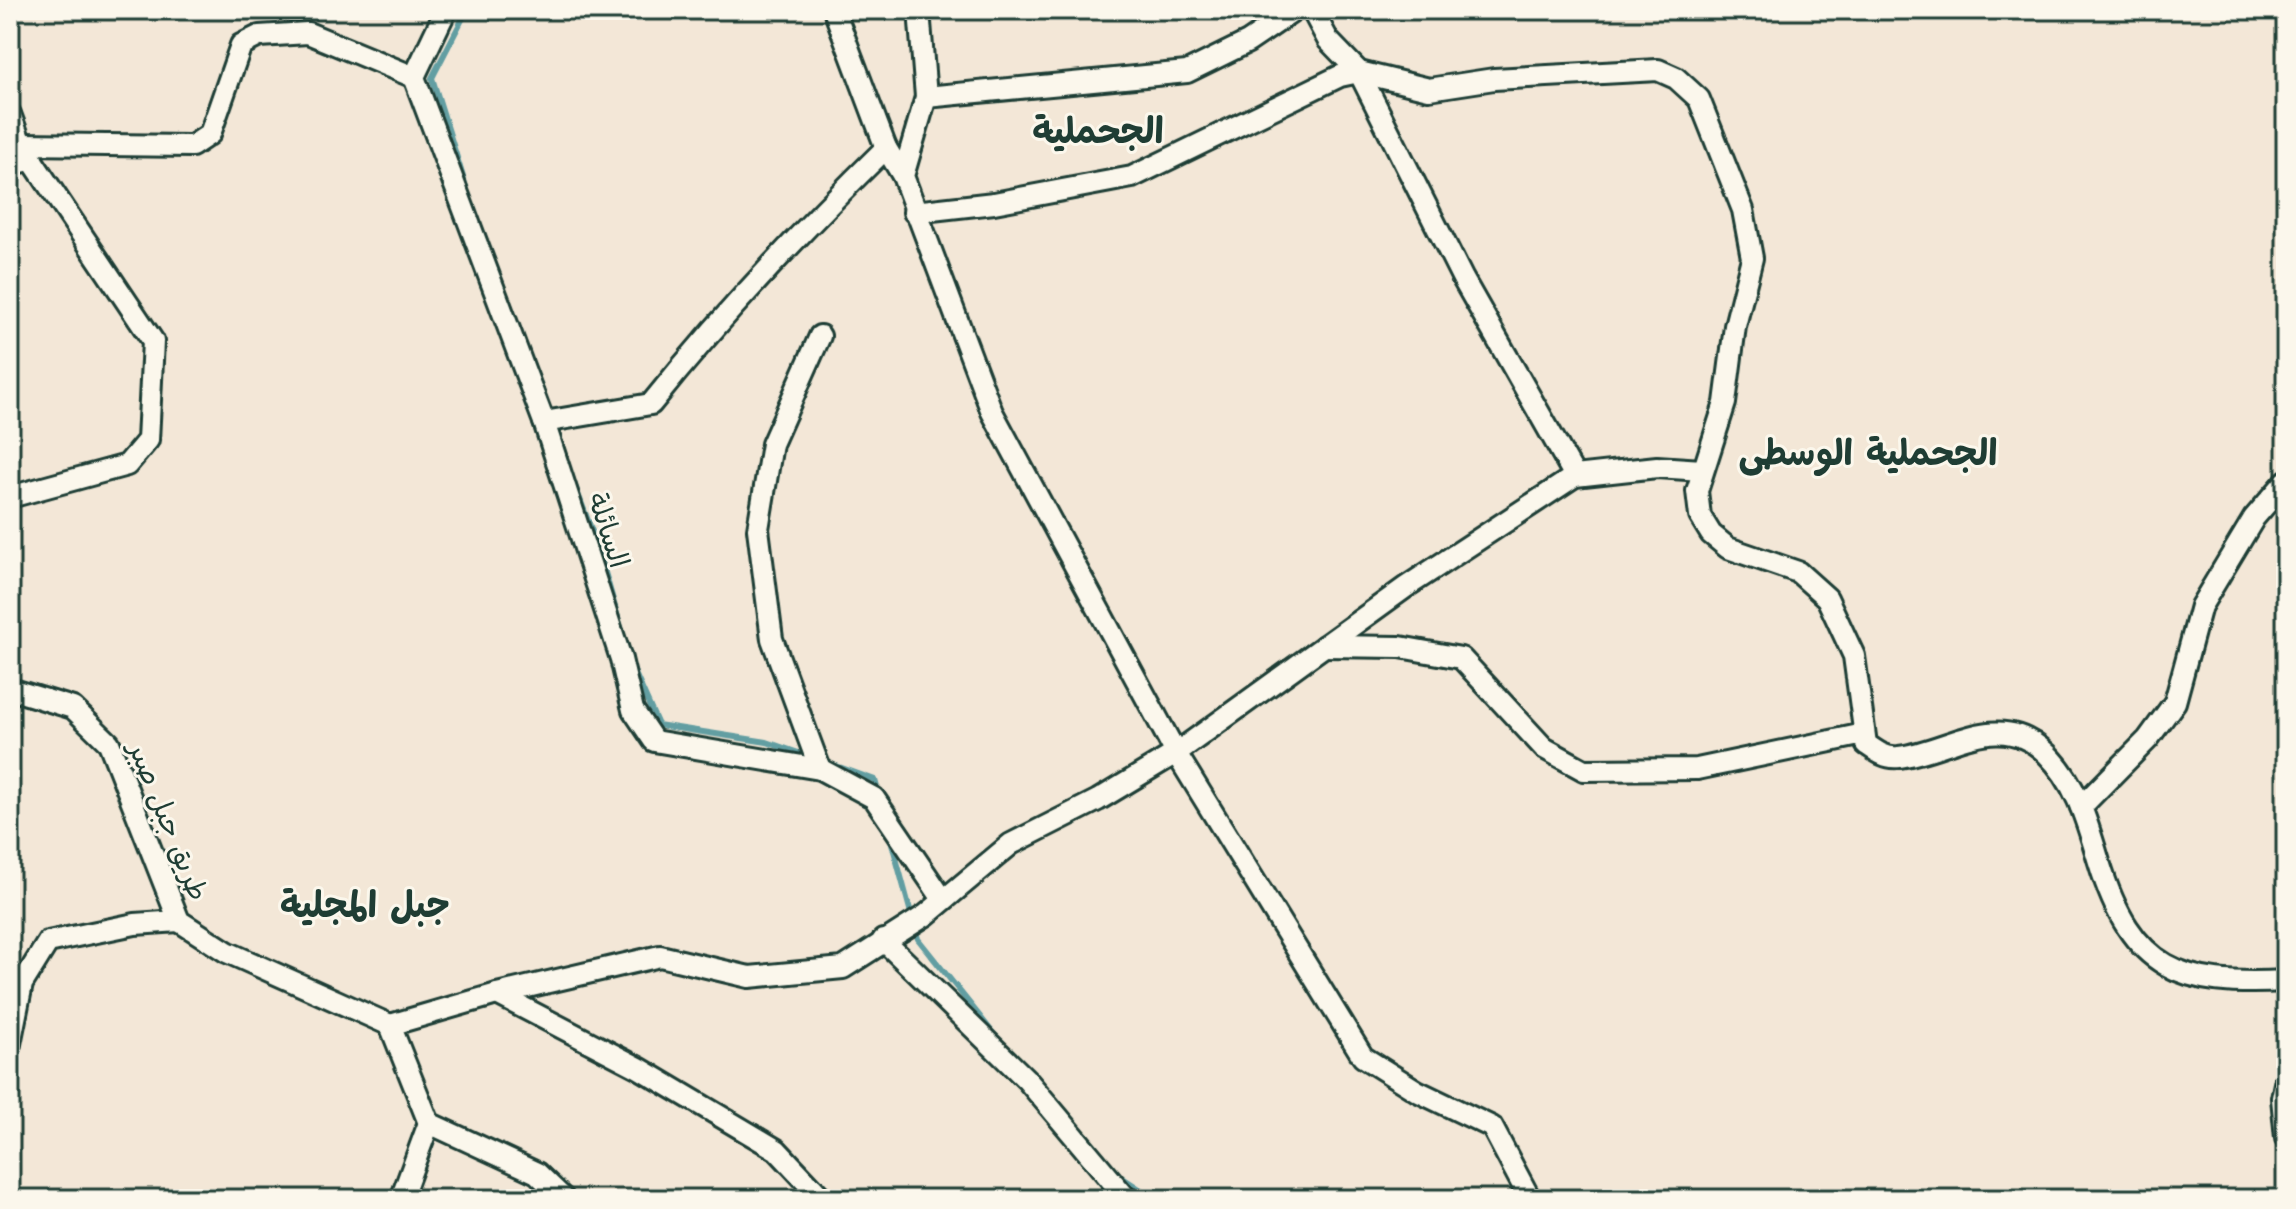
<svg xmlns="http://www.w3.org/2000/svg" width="2296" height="1209" font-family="Mali,'Playpen Sans Arabic',sans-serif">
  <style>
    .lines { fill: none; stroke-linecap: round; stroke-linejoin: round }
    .stream { stroke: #629ea2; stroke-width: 6 }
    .minor-casing { stroke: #1f3d34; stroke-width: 26 }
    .minor { stroke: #fbf7ec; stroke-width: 20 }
    .labels { text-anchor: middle; stroke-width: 6; stroke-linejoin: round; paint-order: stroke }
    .street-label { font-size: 28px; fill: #1f3d34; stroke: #fbf7ec }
    .district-label { font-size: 36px; font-weight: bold; fill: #1f3d34; stroke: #fbf7ec }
  </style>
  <rect width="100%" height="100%" fill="#f3e7d7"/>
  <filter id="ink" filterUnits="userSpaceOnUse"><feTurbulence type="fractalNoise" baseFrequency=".0125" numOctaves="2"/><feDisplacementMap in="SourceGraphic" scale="16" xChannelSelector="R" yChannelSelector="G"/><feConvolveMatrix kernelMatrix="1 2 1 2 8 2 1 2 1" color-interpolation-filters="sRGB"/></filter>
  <g filter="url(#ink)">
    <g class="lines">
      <!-- stream -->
      <g class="stream">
        <path d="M 467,10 L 432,78 L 467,190"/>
        <path d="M 571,475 L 597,545 L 622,631"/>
        <path d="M 633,669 L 658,725 L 767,742 L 810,757"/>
        <path d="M 828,763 L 875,780 L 879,795"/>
        <path d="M 890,836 L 918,939 L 997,1038"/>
        <path d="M 1118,1175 L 1155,1199"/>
      </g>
      <defs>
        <g id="minor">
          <path d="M 446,10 L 414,77 L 544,422 L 621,659 L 633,710 L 654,741 L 820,769 L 874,798 L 942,898"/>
          <path d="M 834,10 L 886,148"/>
          <path d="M 919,10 L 926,97 L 903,176 L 992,412 L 1176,753 L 1363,1057 L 1417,1091 L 1492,1127 L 1530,1199"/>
          <path d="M 1312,10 L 1328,40 L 1359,72 L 1463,279 L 1575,476"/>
          <path d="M 926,97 L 1187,72 L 1248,42 L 1295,10"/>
          <path d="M 10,114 L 21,144 L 153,341 L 148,440 L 127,465 L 10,497"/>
          <path d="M 21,144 L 192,146 L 210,134 L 241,45 L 259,36 L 308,33 L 414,77"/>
          <path d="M 10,165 L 32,159"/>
          <path d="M 914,212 L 994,203 L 1132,177 L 1340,76 L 1359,72 L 1429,89 L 1494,79 L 1658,70 L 1676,78 L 1699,99 L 1743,210 L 1752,258 L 1735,326 L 1725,403 L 1697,491 L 1700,516 L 1711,534 L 1728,548 L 1798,572 L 1827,598 L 1854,656 L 1866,744 C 1876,751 1886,759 1899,757 C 1950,751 2000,707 2047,754 C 2078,785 2087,823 2099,862 C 2132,971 2181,987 2286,981"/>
          <path d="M 820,336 L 772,444 L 758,529 L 772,639 L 820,769"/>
          <path d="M 544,422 L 651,404 C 724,313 802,230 886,148 L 903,176"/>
          <path d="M 1324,646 L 1400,647 L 1461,658 L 1544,748 L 1584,770 L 1697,769 L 1864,734"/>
          <path d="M 10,689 L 73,708 L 109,743 L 179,921 L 227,952 L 390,1025 L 429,1123 L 537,1173 L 564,1199"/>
          <path d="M 2081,807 L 2148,739 L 2175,702 L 2201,606 L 2254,518 L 2286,481"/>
          <path d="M 883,940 L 1027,1080 L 1127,1199"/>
          <path d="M 497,994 L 639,1068 L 777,1150 L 823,1199"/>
          <path d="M 390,1025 L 497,994 L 660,956 L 749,977 L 843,968 L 926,915 L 1011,844 L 1098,800 L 1176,753 L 1406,587 L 1575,476 L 1657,467 L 1702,470"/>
          <path d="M 10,1044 L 22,984 L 48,942 L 135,924 L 179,921"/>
          <path d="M 2286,1079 L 2282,1098 L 2286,1138"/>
          <path d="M 401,1199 L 429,1123"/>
        </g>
      </defs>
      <!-- minor casing -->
      <use href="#minor" class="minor-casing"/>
      <!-- minor -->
      <use href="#minor" class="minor"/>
    </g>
  </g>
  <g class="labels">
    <!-- street labels -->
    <g class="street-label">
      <text transform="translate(609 530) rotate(72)" y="10">السائلة</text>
      <text transform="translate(169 821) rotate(68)" y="10">طريق جبل صبر</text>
    </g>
    <!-- district labels -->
    <g class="district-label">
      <text x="1098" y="143">الجحملية</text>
      <text x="1868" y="465">الجحملية الوسطى</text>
      <text x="365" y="917">جبل المجلية</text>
    </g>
  </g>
  <!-- margin -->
  <rect width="2296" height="1209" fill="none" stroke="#fbf7ec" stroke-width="40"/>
  <rect x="20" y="20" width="2256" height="1169" fill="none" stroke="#1f3d34" stroke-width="3" filter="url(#ink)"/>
</svg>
